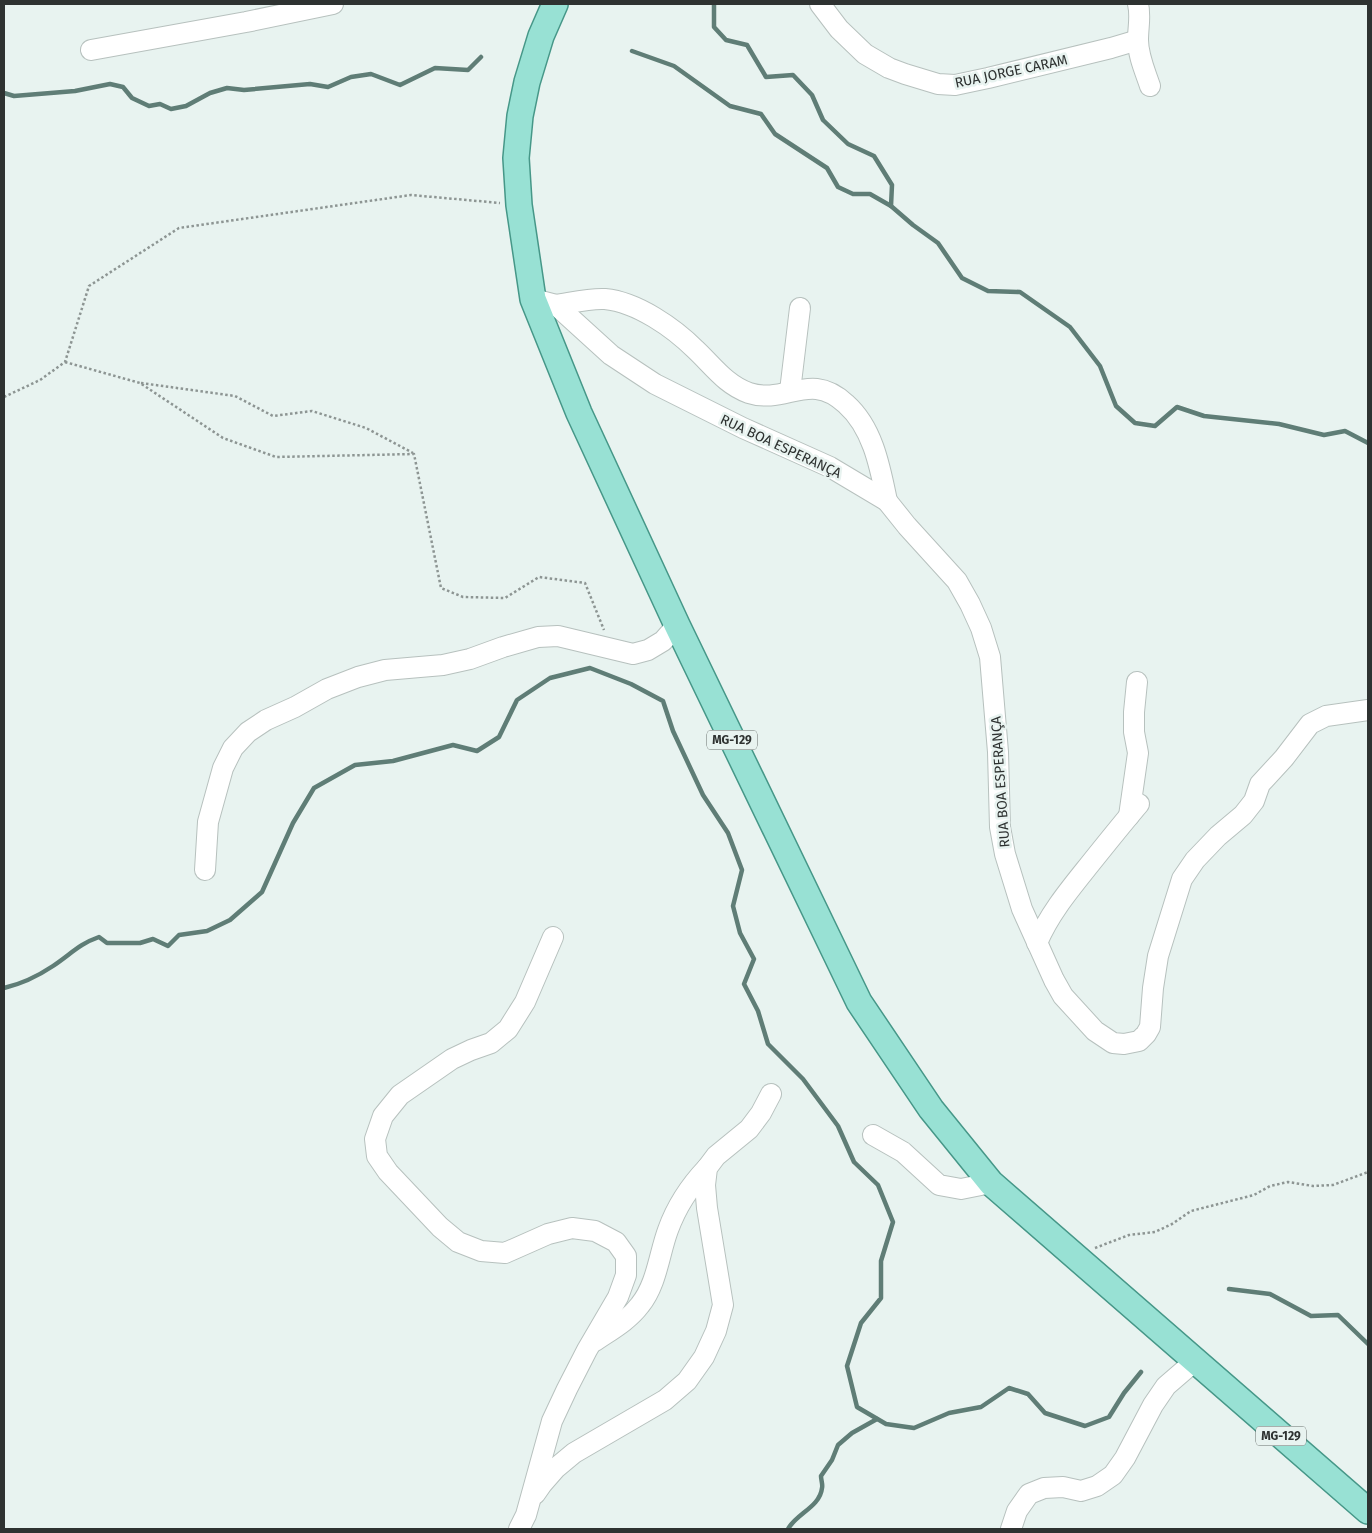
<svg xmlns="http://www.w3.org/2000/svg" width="1372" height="1533" font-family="'Fira Sans',sans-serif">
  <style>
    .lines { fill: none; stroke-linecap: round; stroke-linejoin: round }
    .stream { stroke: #5f7d76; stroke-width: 4.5 }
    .minor-casing { stroke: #b7c1be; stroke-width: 22 }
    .major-casing { stroke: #469788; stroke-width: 28 }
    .path { stroke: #8d9593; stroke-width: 2.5; stroke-dasharray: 2.5 2.5; stroke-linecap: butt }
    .minor { stroke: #fff; stroke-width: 20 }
    .major { stroke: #98e1d4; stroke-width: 25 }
    .labels { text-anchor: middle; stroke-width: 5; stroke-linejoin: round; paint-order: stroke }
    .shield { fill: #e8f3f0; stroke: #666c6a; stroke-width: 1 }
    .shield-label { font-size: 12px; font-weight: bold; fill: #2e3231 }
    .street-label { font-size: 14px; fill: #2e3231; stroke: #e8f3f0 }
  </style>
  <rect width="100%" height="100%" fill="#e8f3f0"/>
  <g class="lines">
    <!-- stream -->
    <g class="stream">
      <path d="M 714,4 L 714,27 L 726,40 L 747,45 L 766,77 L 793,75 L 812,95 L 823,120 L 848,144 L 874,156 L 892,185 L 891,206 L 913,225 L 938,243 L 962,278 L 988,291 L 1020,292 L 1070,327 L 1100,366 L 1116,406 L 1135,423 L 1155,426 L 1177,407 L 1204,416 L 1279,424 L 1324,435 L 1345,431 L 1368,443"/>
      <path d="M 632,51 L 674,66 L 730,106 L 761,114 L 775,134 L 827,168 L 838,187 L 853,194 L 870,194 L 891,206"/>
      <path d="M 4,93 L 14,96 L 75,91 L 110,84 L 123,87 L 132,98 L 149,106 L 160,104 L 171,109 L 186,106 L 210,93 L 227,88 L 244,90 L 310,84 L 328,87 L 351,77 L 371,74 L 400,85 L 435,68 L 468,70 L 481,57"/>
      <path d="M 4,988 C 21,984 38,976 53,966 C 71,954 79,944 99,937 L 107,943 L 140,943 L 153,939 L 168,946 L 179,935 L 207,931 L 230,920 L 262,892 L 293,823 L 314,788 L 355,765 L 393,761 L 453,745 L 477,751 L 499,737 L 517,700 L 550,678 L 590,668 L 631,684 L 663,701 L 673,731 L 703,795 L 728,833 L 742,870 L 733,906 L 740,933 L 754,959 L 744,984 L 758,1011 L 768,1044 L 803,1079 L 838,1126 L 854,1162 L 878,1185 L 893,1222 L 881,1261 L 881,1298 L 861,1323 L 847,1366 L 857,1407 L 886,1424 L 914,1428 L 949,1413 L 981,1407 L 1009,1388 L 1028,1394 L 1045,1413 L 1085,1426 L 1109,1417 L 1124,1393 L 1141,1372"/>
      <path d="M 1229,1289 L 1270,1294 L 1311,1316 L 1338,1315 L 1368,1344"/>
      <path d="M 788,1529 C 796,1514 820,1507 822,1488 C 823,1485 821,1480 821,1476 L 832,1460 L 838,1445 L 852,1433 L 877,1419"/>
    </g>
    <defs>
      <g id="minor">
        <path d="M 820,4 L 839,29 L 865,54 L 889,68 L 905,74 L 938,84 L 955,85 L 988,78 L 1111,48 L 1138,40"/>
        <path d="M 1138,4 C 1141,16 1138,27 1138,40 C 1138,56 1145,71 1150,86"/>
        <path d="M 91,50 L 246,22 L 333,4"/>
        <path d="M 533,299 L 556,305 L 611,355 L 655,384 L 743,428 L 830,467 L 887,501 L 907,526 L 957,581 L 970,604 L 981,628 L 990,657 L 998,752 L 1000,827 L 1005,854 L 1022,909 L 1054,980 L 1063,996 L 1095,1031 L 1113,1043 L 1124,1044 L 1139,1041 L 1146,1034 L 1150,1027 L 1153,988 L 1158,956 L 1182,879 L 1195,860 L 1218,836 L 1243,815 L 1254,801 L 1260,784 L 1284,758 L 1310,724 L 1326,716 L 1368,710"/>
        <path d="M 556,305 C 570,303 590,298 605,299 C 637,302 674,328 696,350 C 713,366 726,385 749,393 C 786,405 810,370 846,404 C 873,428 880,467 887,501"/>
        <path d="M 790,391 L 800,308"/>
        <path d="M 1129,816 L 1138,753 L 1134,732 L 1134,712 L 1137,682"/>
        <path d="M 205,870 L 208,822 L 223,768 L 233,748 L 248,732 L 266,720 L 295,707 L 327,689 L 358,677 L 385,670 L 443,665 L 470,659 L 503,647 L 538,637 L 558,636 L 633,654 L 648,650 L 663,641 L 677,625"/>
        <path d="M 1037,943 C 1049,914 1070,889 1090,864 C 1106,844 1122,824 1139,804"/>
        <path d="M 873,1135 L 903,1152 L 939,1185 L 961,1189 L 991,1183"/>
        <path d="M 595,1341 C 611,1330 628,1321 640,1305 C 657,1284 659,1254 668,1230 C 677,1205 689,1187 707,1168"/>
        <path d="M 535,1494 L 542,1484 L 556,1468 L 574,1453 L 665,1400 L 687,1381 L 704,1357 L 716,1331 L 723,1305 L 707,1208 L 705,1185 L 707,1168 L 716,1156 L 749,1129 L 761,1113 L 771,1094"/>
        <path d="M 519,1529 L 526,1515 L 552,1421 L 567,1389 L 587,1350 L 618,1297 L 626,1275 L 626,1256 L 616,1242 L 595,1231 L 572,1228 L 548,1234 L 505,1253 L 481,1251 L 458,1242 L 440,1227 L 388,1172 L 377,1156 L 375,1139 L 383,1116 L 400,1095 L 452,1059 L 471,1050 L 491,1043 L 508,1029 L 525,1002 L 553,937"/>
        <path d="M 1011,1529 L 1017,1511 L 1029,1494 L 1044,1488 L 1063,1487 L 1081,1491 L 1097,1486 L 1113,1475 L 1125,1458 L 1153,1405 L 1166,1386 L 1195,1361"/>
      </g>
      <path id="major" d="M 555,4 L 541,36 L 527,82 L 520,116 L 516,158 L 519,205 L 533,299 L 579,413 L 677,625 L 859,1002 L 931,1109 L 991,1183 L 1368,1511"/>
    </defs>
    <!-- minor casing -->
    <use href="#minor" class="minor-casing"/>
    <!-- major casing -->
    <use href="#major" class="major-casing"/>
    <!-- path -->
    <g class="path">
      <path d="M 65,362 L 140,383 L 223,438 L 276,457 L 414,454 L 441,588 L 463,597 L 505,598 L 539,577 L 585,583 L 604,630"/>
      <path d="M 141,383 L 235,396 L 273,416 L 312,411 L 366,428 L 413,453"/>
      <path d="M 4,397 L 40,380 L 65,362 L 89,286 L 179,228 L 411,195 L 500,203"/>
      <path d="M 1095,1248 L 1129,1235 L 1155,1232 L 1172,1224 L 1191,1211 L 1254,1195 L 1270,1186 L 1288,1182 L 1313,1186 L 1333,1185 L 1368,1172"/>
    </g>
    <!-- minor -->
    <use href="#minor" class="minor"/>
    <!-- major -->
    <use href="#major" class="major"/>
  </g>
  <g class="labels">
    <!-- shield labels -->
    <g class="shield">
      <rect x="707" y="730.5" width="50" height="19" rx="4"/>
      <rect x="1256" y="1426.5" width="50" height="19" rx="4"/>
    </g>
    <g class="shield-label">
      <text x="732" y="744">MG-129</text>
      <text x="1281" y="1440">MG-129</text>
    </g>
    <!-- street labels -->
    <g class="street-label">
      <text transform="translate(1011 71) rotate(-12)" y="5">RUA JORGE CARAM</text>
      <text transform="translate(781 446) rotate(25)" y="5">RUA BOA ESPERANÇA</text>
      <text transform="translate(1000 782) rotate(-94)" y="5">RUA BOA ESPERANÇA</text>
    </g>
  </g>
  <!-- border -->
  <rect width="1372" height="1533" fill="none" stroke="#2e3231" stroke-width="10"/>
</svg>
